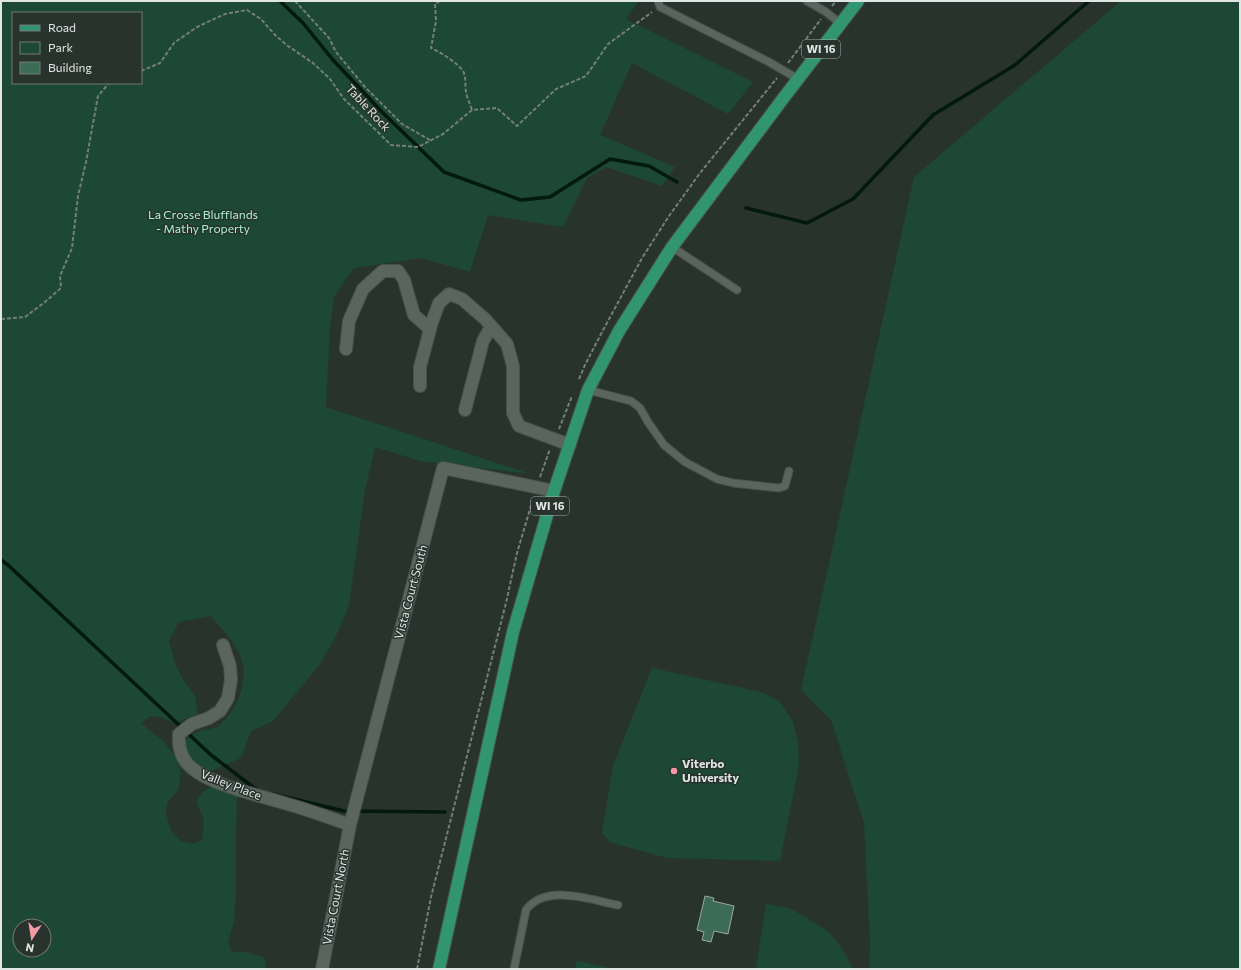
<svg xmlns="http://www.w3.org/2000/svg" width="1241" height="970" font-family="Commissioner,sans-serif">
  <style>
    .green { fill: #1c4835; fill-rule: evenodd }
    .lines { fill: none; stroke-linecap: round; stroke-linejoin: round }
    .stream { stroke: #02190f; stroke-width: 3.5 }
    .building { fill: #3d6c56; stroke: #9ba7a1 }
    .lane-casing { stroke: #47504b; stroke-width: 9 }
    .street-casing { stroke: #47504b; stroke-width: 14 }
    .primary-casing { stroke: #47504b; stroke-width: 14 }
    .path { stroke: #757e79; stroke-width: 2; stroke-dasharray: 4 2; stroke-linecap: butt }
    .lane { stroke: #5a655f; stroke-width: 7 }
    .street { stroke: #5a655f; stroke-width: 12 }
    .primary { stroke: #319572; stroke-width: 12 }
    .poi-dot { fill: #f49aa4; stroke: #29332e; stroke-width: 1.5 }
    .labels { text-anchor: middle; stroke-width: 3; stroke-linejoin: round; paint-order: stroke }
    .shield { fill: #29332e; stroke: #a9b0ad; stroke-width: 1 }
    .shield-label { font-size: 11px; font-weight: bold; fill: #e0e6e3 }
    .street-label { font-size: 12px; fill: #e0e6e3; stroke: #29332e }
    .park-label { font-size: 12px; fill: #a7f5cf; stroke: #29332e }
    .poi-label { font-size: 12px; font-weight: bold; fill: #e0e6e3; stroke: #29332e; text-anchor: start }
  </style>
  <rect width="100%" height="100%" fill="#29332e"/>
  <!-- green -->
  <g class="green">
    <path d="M 1,1 L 639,1 L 626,19 L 753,82 L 728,114 L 632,63 L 600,135 L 675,167 L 662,186 L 606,167 L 587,178 L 563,227 L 488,215 L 470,272 L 421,258 L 354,268 L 334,297 L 330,327 L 326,407 L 531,474 L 420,461 L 375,447 L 365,490 L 349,605 L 336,636 L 320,664 L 273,721 L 251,731 L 241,758 L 209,772 L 195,766 L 182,750 L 184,741 C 188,738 192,734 197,732 C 204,729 214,730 220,725 C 238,709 250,679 240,655 C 233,640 221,628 211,616 L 179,622 L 169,641 L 175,664 L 184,681 L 195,696 L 198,714 L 175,723 L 160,717 L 150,716 L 141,723 L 164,742 L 176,757 L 181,771 L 178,790 L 167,803 L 166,814 L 172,832 L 181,841 L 192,844 L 202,840 C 204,823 206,819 196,803 L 202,792 L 212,786 L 237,793 L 236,835 L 236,889 L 234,921 L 228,943 L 232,952 L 246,952 L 265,958 L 266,969 L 1,969 ZM 13,13 L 141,13 L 141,83 L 13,83 ZM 20,926 L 44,926 L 44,950 L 20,950 Z"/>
    <path d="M 1121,1 L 1240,1 L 1240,969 L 869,969 L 870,943 L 864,823 L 831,720 L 801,690 L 833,546 L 914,177 Z"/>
    <path d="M 652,668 L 761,692 L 779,701 L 793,721 L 798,743 L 799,765 L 780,861 L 667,858 L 610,842 L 602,833 L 613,766 Z"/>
    <path d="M 766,904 L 789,908 L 809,919 L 830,933 L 843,950 L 853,969 L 756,969 Z"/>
    <path d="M 577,961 L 615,969 L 575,969 Z"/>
  </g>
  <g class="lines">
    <!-- stream -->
    <g class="stream">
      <path d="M 280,1 L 303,23 L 333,60 L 382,112 L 444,172 L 521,200 L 550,197 L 610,159 L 649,166 L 677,182"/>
      <path d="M 746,208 L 807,223 L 853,199 L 933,115 L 1015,65 L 1089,1"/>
      <path d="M 1,560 L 8,565 L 211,755 L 257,790"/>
      <path d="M 273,794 L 344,811 L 445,812"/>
    </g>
  </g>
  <!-- building -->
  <path class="building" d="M 705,896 L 714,898 L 713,901 L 734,906 L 728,934 L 714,931 L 711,942 L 702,940 L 704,932 L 697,930 Z"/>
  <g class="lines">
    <defs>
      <g id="lane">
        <path d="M 658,1 L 660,7 L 769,62 L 798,79"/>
        <path d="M 807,1 L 826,12 L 841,24"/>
        <path d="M 672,247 L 737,290"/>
        <path d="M 588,390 L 631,401 L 640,408 L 648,422 L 664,445 L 685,462 L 717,479 L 733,483 L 779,488 L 785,486 L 789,471"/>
        <path d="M 514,969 L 526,910 C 546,883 590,900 618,905"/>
      </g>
      <g id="street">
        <path d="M 346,349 L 349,321 L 363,289 L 383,271 L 398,271 L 404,280 L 414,315 L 430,329"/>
        <path d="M 420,386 L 420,367 L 432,322 L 439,303 L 449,294 L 462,299 L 485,319 L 507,344 L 513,366 L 513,413 L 519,426 L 570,445"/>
        <path d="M 465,410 L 483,341 L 491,327"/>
        <path d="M 223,645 L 230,666 L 231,680 L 228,698 L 220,711 L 209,718 L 192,724 L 179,734 C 178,748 181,760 193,769 C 214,786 258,795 284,803 C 306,809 328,817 350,825"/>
        <path d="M 322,969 L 350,825 L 443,468 L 554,491"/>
      </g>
      <path id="primary" d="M 439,969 L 513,632 L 554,491 L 588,390 L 619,331 L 672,247 L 785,96 L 858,1"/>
    </defs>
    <!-- lane casing -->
    <use href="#lane" class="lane-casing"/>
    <!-- street casing -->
    <use href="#street" class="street-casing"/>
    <!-- primary casing -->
    <use href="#primary" class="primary-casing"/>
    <!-- path -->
    <g class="path">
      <path d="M 295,1 L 329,38 L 336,52 L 365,87 L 402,124 L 430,140"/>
      <path d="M 440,1 L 435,4 L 436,21 L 431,48 C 440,52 460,64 464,73 C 466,79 465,86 466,92 C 467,98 470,104 472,110"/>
      <path d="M 832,6 L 836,1"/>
      <path d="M 788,63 L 821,19"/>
      <path d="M 141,71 L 160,63 L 174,43 L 197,27 L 225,14 L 247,10 L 261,19 L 276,36 L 288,46 L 313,63 L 330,79 L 344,99 L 391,145 L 418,147 L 443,134 L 472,110 L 497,108 L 517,126 L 556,89 L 586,76 L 608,44 L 652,12"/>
      <path d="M 1,319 L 25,317 L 45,302 L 61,288 L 60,276 L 72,248 L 78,196 L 86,162 L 98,96 L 109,83"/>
      <path d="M 579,379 L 585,365 L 601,334 L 642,258 L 669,216 L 700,173 L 777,78"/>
      <path d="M 559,429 L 572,396"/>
      <path d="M 540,477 L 550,449"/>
      <path d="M 417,969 L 431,897 L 506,603 L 517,553 L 533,499"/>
    </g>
    <!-- lane -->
    <use href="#lane" class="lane"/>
    <!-- street -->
    <use href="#street" class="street"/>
    <!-- primary -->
    <use href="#primary" class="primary"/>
  </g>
  <!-- markers -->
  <circle class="poi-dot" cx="674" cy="771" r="4"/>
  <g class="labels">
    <!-- shield labels -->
    <g class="shield">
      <rect x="802" y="40" width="38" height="18" rx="3"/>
      <rect x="531" y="497" width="38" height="18" rx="3"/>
    </g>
    <g class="shield-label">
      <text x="821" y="53">WI 16</text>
      <text x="550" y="510">WI 16</text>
    </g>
    <!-- street labels -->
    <g class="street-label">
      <text transform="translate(368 108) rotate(47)" y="4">Table Rock</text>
      <text transform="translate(411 592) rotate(-75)" y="4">Vista Court South</text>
      <text transform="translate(231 785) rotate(21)" y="4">Valley Place</text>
      <text transform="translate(336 897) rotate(-79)" y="4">Vista Court North</text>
    </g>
    <!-- park labels -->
    <g class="park-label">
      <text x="203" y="219">La Crosse Blufflands<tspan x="203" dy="14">- Mathy Property</tspan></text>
    </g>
    <!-- poi labels -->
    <g class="poi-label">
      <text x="682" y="768">Viterbo<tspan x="682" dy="14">University</tspan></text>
    </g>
  </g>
  <!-- border -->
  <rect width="1241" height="970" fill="none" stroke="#e0e6e3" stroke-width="4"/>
  <!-- legend -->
  <rect x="12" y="12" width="130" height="72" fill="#29332e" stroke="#727b76"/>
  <rect x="20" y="25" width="20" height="6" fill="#319572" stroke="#727b76"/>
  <text x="48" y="32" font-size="12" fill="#e0e6e3">Road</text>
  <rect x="20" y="42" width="20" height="12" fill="#1c4835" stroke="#727b76"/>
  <text x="48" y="52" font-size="12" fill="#e0e6e3">Park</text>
  <rect x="20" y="62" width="20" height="12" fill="#3d6c56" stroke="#727b76"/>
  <text x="48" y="72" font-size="12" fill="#e0e6e3">Building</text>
  <!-- north arrow -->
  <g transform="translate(32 938) rotate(192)"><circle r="19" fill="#29332e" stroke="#727b76"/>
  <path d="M0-3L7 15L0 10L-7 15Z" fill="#f49aa4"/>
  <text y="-6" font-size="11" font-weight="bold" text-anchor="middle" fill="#e0e6e3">N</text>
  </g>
</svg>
